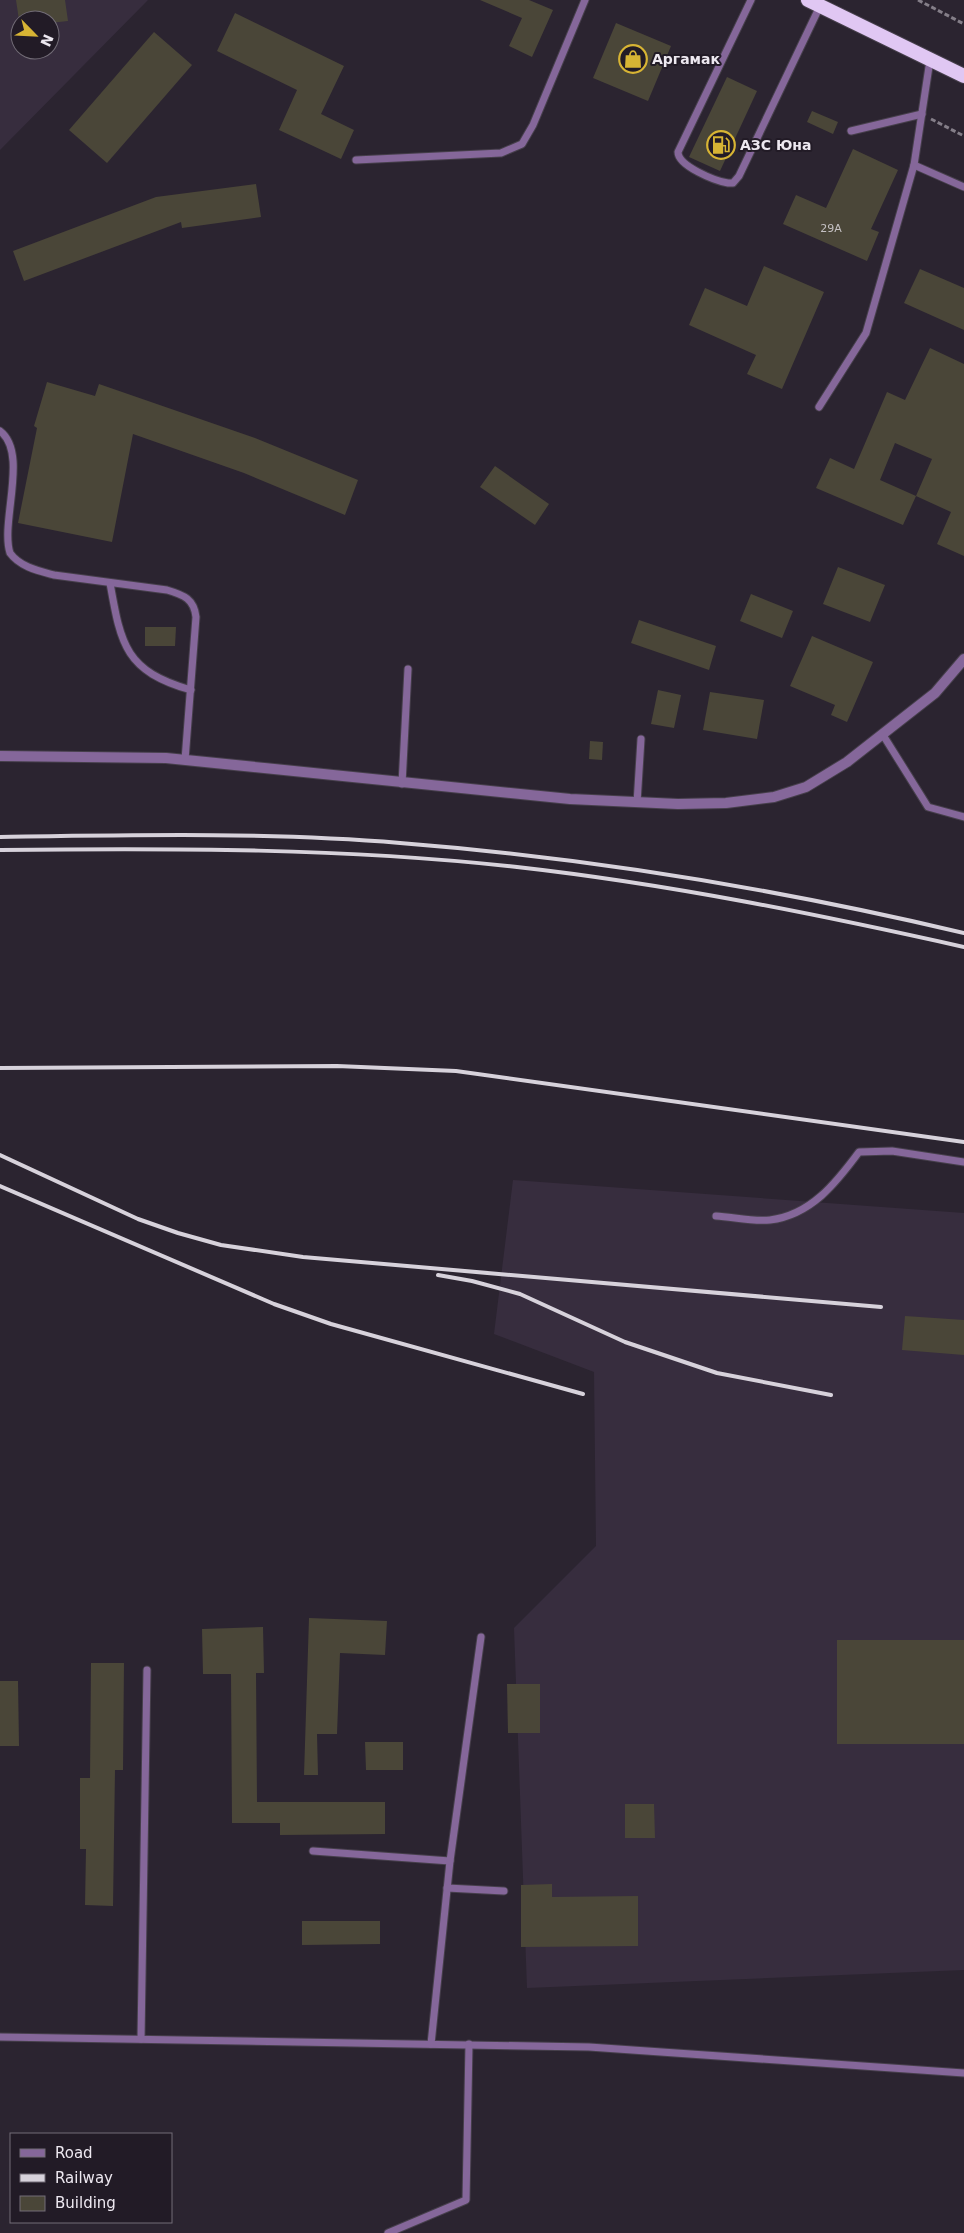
<svg xmlns="http://www.w3.org/2000/svg" width="964" height="2233" font-family="'DejaVu Sans',sans-serif">
  <style>
    .built { fill: #372d3e; fill-rule: evenodd }
    .building { fill: #4a4638; fill-rule: evenodd }
    .lines { fill: none; stroke-linecap: round; stroke-linejoin: round }
    .service-casing { stroke: #463f4b; stroke-width: 9 }
    .minor-casing { stroke: #463f4b; stroke-width: 12 }
    .trunk-casing { stroke: #463f4b; stroke-width: 16 }
    .path { stroke: #847e88; stroke-width: 3; stroke-dasharray: 5 2.5; stroke-linecap: butt }
    .service { stroke: #85679a; stroke-width: 7 }
    .minor { stroke: #85679a; stroke-width: 10 }
    .trunk { stroke: #e0c7f3; stroke-width: 14 }
    .rail { stroke: #d7d2db; stroke-width: 4 }
    .labels { text-anchor: middle; stroke-width: 4; stroke-linejoin: round; paint-order: stroke }
    .number-label { font-size: 11px; fill: #c4c0c2 }
    .poi-label { font-size: 14px; font-weight: bold; fill: #ede8f0; stroke: #221b26; text-anchor: start }
  </style>
  <rect width="100%" height="100%" fill="#2b2430"/>
  <!-- built -->
  <g class="built">
    <path d="M 0,0 L 148,0 L 0,150 ZM 20,20 L 50,20 L 50,50 L 20,50 Z"/>
    <path d="M 513,1180 L 964,1213 L 964,1970 L 527,1988 L 514,1628 L 596,1546 L 594,1372 L 494,1334 Z"/>
  </g>
  <!-- building -->
  <g class="building">
    <path d="M 16,0 L 65,0 L 68,21 L 50,23 L 50,20 L 19,20 Z"/>
    <path d="M 480,0 L 529,0 L 553,10 L 532,57 L 509,46 L 522,18 Z"/>
    <path d="M 235,13 L 344,66 L 321,114 L 354,130 L 341,159 L 279,130 L 297,90 L 217,51 Z"/>
    <path d="M 616,23 L 671,46 L 648,101 L 593,78 Z"/>
    <path d="M 154,32 L 192,65 L 107,163 L 69,130 Z"/>
    <path d="M 727,77 L 757,91 L 720,171 L 689,157 Z"/>
    <path d="M 812,111 L 838,122 L 833,134 L 807,122 Z"/>
    <path d="M 853,149 L 898,170 L 871,229 L 879,232 L 867,261 L 783,224 L 796,195 L 826,208 Z"/>
    <path d="M 256,184 L 261,217 L 182,228 L 181,222 L 24,281 L 13,251 L 156,197 Z"/>
    <path d="M 764,266 L 824,292 L 782,389 L 747,374 L 756,355 L 689,325 L 705,288 L 747,306 Z"/>
    <path d="M 920,269 L 964,288 L 964,330 L 904,303 Z"/>
    <path d="M 930,348 L 964,364 L 964,556 L 937,544 L 951,512 L 916,496 L 903,525 L 816,488 L 830,458 L 854,469 L 887,392 L 905,400 ZM 895,443 L 932,459 L 916,496 L 880,480 Z"/>
    <path d="M 47,382 L 95,396 L 99,384 L 255,438 L 358,480 L 345,515 L 244,473 L 133,434 L 112,542 L 18,523 L 37,428 L 34,426 Z"/>
    <path d="M 495,466 L 549,504 L 535,525 L 480,487 Z"/>
    <path d="M 838,567 L 885,585 L 870,622 L 823,604 Z"/>
    <path d="M 751,594 L 793,611 L 782,638 L 740,621 Z"/>
    <path d="M 639,620 L 716,646 L 709,670 L 631,643 Z"/>
    <path d="M 145,627 L 176,627 L 175,646 L 145,646 Z"/>
    <path d="M 812,636 L 873,662 L 847,722 L 831,715 L 835,705 L 790,686 Z"/>
    <path d="M 658,690 L 681,695 L 674,728 L 651,724 Z"/>
    <path d="M 710,692 L 764,700 L 757,739 L 703,730 Z"/>
    <path d="M 590,741 L 603,742 L 602,760 L 589,759 Z"/>
    <path d="M 905,1316 L 964,1320 L 964,1355 L 902,1350 Z"/>
    <path d="M 309,1618 L 387,1621 L 385,1655 L 340,1653 L 337,1734 L 317,1734 L 318,1775 L 304,1775 Z"/>
    <path d="M 263,1627 L 264,1673 L 256,1673 L 257,1802 L 385,1802 L 385,1834 L 280,1835 L 280,1823 L 232,1823 L 231,1674 L 203,1674 L 202,1629 Z"/>
    <rect x="837" y="1640" width="127" height="104"/>
    <path d="M 91,1663 L 124,1663 L 123,1770 L 115,1770 L 113,1906 L 85,1905 L 86,1849 L 80,1849 L 80,1778 L 90,1778 Z"/>
    <path d="M 0,1681 L 18,1681 L 19,1746 L 0,1746 Z"/>
    <path d="M 507,1684 L 540,1684 L 540,1733 L 508,1733 Z"/>
    <path d="M 365,1742 L 403,1742 L 403,1770 L 366,1770 Z"/>
    <path d="M 625,1804 L 654,1804 L 655,1838 L 625,1838 Z"/>
    <path d="M 552,1884 L 552,1897 L 638,1896 L 638,1946 L 521,1947 L 521,1885 Z"/>
    <path d="M 302,1921 L 380,1921 L 380,1944 L 302,1945 Z"/>
  </g>
  <g class="lines">
    <defs>
      <g id="service">
        <path d="M 751,0 L 678,152 C 678,166 715,181 728,183 L 733,183 L 739,176 L 820,6"/>
        <path d="M 851,131 L 922,114"/>
        <path d="M 356,160 L 501,153 L 522,144 L 533,125 L 585,0"/>
        <path d="M 914,165 L 964,187"/>
        <path d="M 819,407 L 866,333 L 914,165 L 930,60"/>
        <path d="M 0,431 C 29,453 0,522 10,553 C 20,567 39,571 54,575 L 167,590 C 184,595 194,599 196,617 L 185,760"/>
        <path d="M 110,583 C 121,645 125,671 191,690"/>
        <path d="M 883,735 L 928,807 L 964,817"/>
        <path d="M 402,784 L 408,669"/>
        <path d="M 637,803 L 641,739"/>
        <path d="M 716,1216 C 733,1217 753,1222 770,1220 C 811,1215 836,1183 859,1152 L 892,1151 L 964,1162"/>
        <path d="M 313,1851 L 450,1861 L 431,2044"/>
        <path d="M 450,1861 L 481,1637"/>
        <path d="M 447,1888 L 504,1891"/>
        <path d="M 0,2037 L 589,2047 L 964,2073"/>
        <path d="M 141,2039 L 147,1670"/>
        <path d="M 388,2233 L 466,2200 L 469,2044"/>
      </g>
      <path id="minor" d="M 0,756 L 166,758 L 570,799 L 678,804 L 726,803 L 774,797 L 806,787 L 847,762 L 935,693 L 964,659"/>
      <path id="trunk" d="M 808,0 L 964,76"/>
    </defs>
    <!-- service casing -->
    <use href="#service" class="service-casing"/>
    <!-- minor casing -->
    <use href="#minor" class="minor-casing"/>
    <!-- trunk casing -->
    <use href="#trunk" class="trunk-casing"/>
    <!-- path -->
    <g class="path">
      <path d="M 918,0 L 964,24"/>
      <path d="M 931,119 L 964,136"/>
    </g>
    <!-- service -->
    <use href="#service" class="service"/>
    <!-- minor -->
    <use href="#minor" class="minor"/>
    <!-- trunk -->
    <use href="#trunk" class="trunk"/>
    <!-- rail -->
    <g class="rail">
      <path d="M 0,837 C 133,835 268,832 400,843 C 591,858 778,889 964,933"/>
      <path d="M 0,850 C 172,848 345,848 517,867 C 668,884 816,914 964,947"/>
      <path d="M 0,1068 L 337,1066 L 456,1071 L 964,1142"/>
      <path d="M 0,1155 L 138,1219 L 178,1233 L 221,1245 L 303,1257 L 881,1307"/>
      <path d="M 0,1186 L 274,1304 L 331,1324 L 583,1394"/>
      <path d="M 438,1275 L 472,1281 L 520,1294 L 625,1342 L 717,1373 L 831,1395"/>
    </g>
  </g>
  <!-- icons -->
  <defs>
    <symbol id="shop-ring" viewBox="-11 -11 22 22"><circle r="9.5" fill="#221b26" stroke="#d7b434" stroke-width="1.5"/><path d="M-5-2.5h2.3a2.7 3.5 0 0 1 5.4 0H5L5.5 6h-11ZM-1.5-2.5h3a1.5 2.3 0 0 0-3 0Z" fill="#d7b434"/></symbol>
    <symbol id="fuel-ring" viewBox="-11 -11 22 22"><circle r="9.5" fill="#221b26" stroke="#d7b434" stroke-width="1.5"/><path d="M-5.5-6h7V0h2V4h1.3V-2.5L3-4.5l.8-.8L6-3V5H2.5V1h-1V6h-7ZM-4.2-4.7v3.2H.2V-4.7Z" fill="#d7b434"/></symbol>
  </defs>
  <g fill-rule="evenodd">
    <use href="#shop-ring" x="617" y="43" width="32" height="32"/>
    <use href="#fuel-ring" x="705" y="129" width="32" height="32"/>
  </g>
  <g class="labels">
    <!-- number labels -->
    <g class="number-label">
      <text x="831" y="232">29А</text>
    </g>
    <!-- poi labels -->
    <g class="poi-label">
      <text x="652" y="64">Аргамак</text>
      <text x="740" y="150">АЗС Юна</text>
    </g>
  </g>
  <!-- legend -->
  <rect x="10" y="2133" width="162" height="90" fill="#221b26" stroke="#736d77"/>
  <rect x="20" y="2149" width="25" height="8" fill="#85679a" stroke="#736d77"/>
  <text x="55" y="2158" font-size="15" fill="#ede8f0">Road</text>
  <rect x="20" y="2174" width="25" height="8" fill="#d7d2db" stroke="#736d77"/>
  <text x="55" y="2183" font-size="15" fill="#ede8f0">Railway</text>
  <rect x="20" y="2196" width="25" height="15" fill="#4a4638" stroke="#736d77"/>
  <text x="55" y="2208" font-size="15" fill="#ede8f0">Building</text>
  <!-- north arrow -->
  <g transform="translate(35 35) rotate(114)"><circle r="24" fill="#221b26" stroke="#736d77"/>
  <path d="M0-4L9 19L0 12L-9 19Z" fill="#d7b434"/>
  <text y="-8" font-size="14" font-weight="bold" text-anchor="middle" fill="#ede8f0">N</text>
  </g>
</svg>
